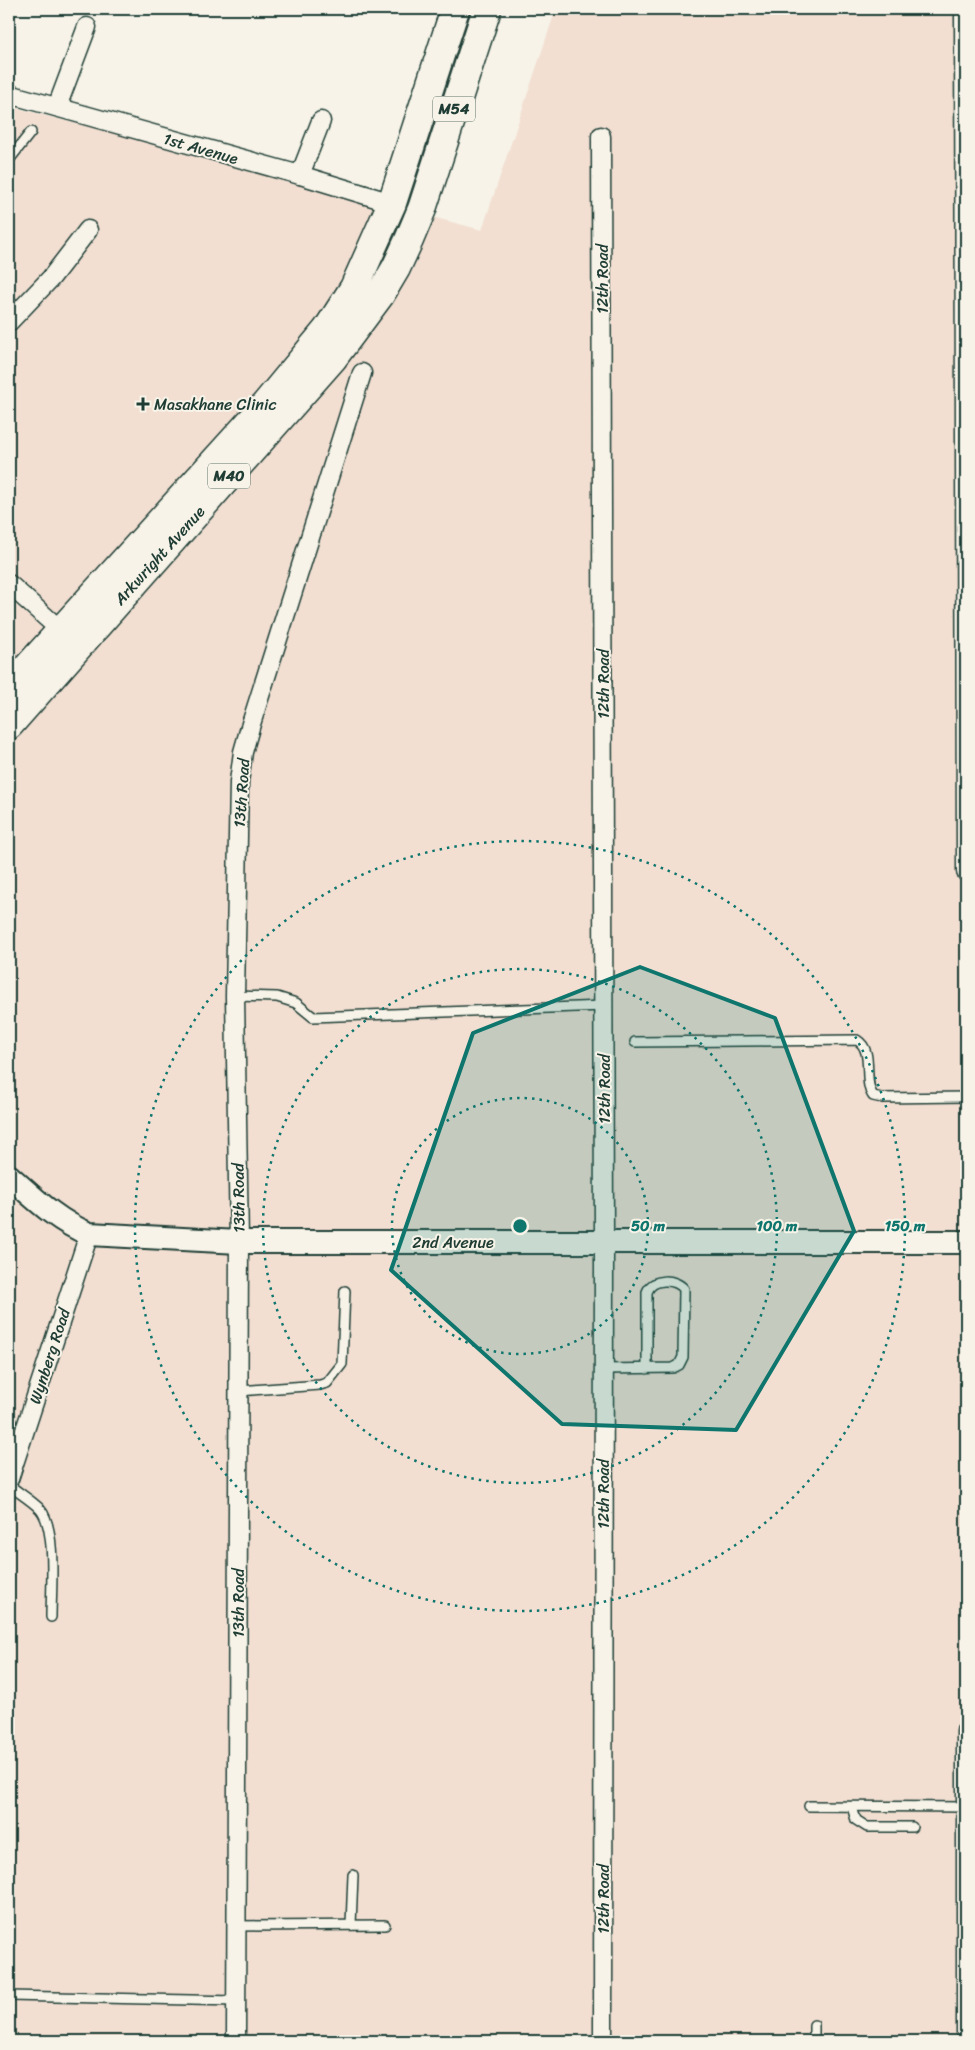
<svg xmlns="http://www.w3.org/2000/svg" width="975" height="2050" font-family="Sriracha,sans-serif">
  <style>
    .built { fill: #f2dfd2 }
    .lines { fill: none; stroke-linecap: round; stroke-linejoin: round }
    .service-casing { stroke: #1f3d34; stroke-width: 12 }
    .minor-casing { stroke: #1f3d34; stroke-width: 21 }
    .tertiary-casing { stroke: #1f3d34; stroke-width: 26 }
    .primary-casing { stroke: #1f3d34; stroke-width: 31 }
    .service { stroke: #f7f3e8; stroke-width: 9 }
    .minor { stroke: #f7f3e8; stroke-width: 18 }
    .tertiary { stroke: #f7f3e8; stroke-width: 22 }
    .primary { stroke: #f7f3e8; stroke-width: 28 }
    .marked { fill: #0f766e; fill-opacity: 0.2; stroke: #0f766e; stroke-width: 4; stroke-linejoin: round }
    .ring { fill: none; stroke: #0f766e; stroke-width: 2.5; stroke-dasharray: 2.5 5 }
    .poi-dot { fill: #1f3d34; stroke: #f7f3e8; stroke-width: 2 }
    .labels { text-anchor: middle; stroke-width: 4; stroke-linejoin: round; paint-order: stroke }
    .shield { fill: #f7f3e8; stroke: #60746a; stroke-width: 1 }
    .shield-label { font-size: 15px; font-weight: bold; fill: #1f3d34 }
    .street-label { font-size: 16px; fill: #1f3d34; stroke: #f7f3e8 }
    .poi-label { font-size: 16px; fill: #1f3d34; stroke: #f7f3e8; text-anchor: start }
    .centre { fill: #0f766e; stroke: #f7f3e8; stroke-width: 2.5 }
    .ring-label { font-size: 15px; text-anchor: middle; font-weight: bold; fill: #0f766e; stroke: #f7f3e8; stroke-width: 4; stroke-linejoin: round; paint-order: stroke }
  </style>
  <rect width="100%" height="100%" fill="#f7f3e8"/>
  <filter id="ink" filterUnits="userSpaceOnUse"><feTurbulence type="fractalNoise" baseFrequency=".02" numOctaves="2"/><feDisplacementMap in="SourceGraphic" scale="10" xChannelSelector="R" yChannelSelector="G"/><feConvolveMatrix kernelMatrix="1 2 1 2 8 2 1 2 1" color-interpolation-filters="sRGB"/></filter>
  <g filter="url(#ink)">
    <!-- built -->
    <path class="built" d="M 556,9 L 966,9 L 966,2041 L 9,2041 L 9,106 L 482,230 Z"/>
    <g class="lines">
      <defs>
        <g id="service">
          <path d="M 9,160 L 31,132"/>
          <path d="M 235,996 L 277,997 L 296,1003 L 313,1017 L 604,1006"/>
          <path d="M 635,1042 L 857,1040 C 875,1051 862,1080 873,1096 L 882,1098 L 966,1097"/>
          <path d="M 604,1369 L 673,1368 L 679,1365 L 683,1357 L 684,1289 C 675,1278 652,1278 647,1292 L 647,1369"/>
          <path d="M 239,1391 L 320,1385 L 327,1383 L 342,1364 L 345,1291"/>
          <path d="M 9,1485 C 19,1493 31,1500 40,1509 C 57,1528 51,1591 51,1617"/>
          <path d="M 809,1806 L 966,1807"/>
          <path d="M 852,1807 L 856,1820 L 867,1827 L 912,1827"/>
          <path d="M 351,1925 L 353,1875"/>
          <path d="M 236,1926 L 385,1925"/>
          <path d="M 9,1996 L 236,2001"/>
          <path d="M 814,2025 L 814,2041"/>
        </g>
        <g id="minor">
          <path d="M 964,9 L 966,872"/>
          <path d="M 9,94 L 300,175 L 392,203"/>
          <path d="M 57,107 L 87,27"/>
          <path d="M 601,136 L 604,1242 L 603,2041"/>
          <path d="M 300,175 L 321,121"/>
          <path d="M 9,322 L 51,278 L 88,230"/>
          <path d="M 9,584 L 68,637"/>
          <path d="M 9,1479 L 89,1234"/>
          <path d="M 236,2041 L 239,1242 L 235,996 L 239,782 L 243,752 L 251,724 L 362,373"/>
          <path d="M 966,2041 L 966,1731"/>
        </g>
        <path id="tertiary" d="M 9,1176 C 34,1198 57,1221 89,1234 L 239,1242 L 966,1242"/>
        <g id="primary">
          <path d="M 9,688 L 255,417 L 327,330 L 354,288 L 392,203 L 455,9"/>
          <path d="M 9,725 L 333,358 L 380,295 L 396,268 L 409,240 L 422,209 L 487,9"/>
        </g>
      </defs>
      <!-- service casing -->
      <use href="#service" class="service-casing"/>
      <!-- minor casing -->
      <use href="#minor" class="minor-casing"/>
      <!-- tertiary casing -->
      <use href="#tertiary" class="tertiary-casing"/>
      <!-- primary casing -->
      <use href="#primary" class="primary-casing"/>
      <!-- service -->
      <use href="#service" class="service"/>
      <!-- minor -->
      <use href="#minor" class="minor"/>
      <!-- tertiary -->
      <use href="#tertiary" class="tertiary"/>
      <!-- primary -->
      <use href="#primary" class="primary"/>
    </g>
  </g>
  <!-- marked area -->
  <path class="marked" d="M 640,967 L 775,1018 L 854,1231 L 736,1430 L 562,1424 L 391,1270 L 473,1033 Z"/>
  <!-- distance rings -->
  <g class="ring">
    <circle cx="520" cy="1226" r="128"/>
    <circle cx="520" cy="1226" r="257"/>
    <circle cx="520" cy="1226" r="385"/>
  </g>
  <!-- markers -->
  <path class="poi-dot" d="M140.5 396.5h5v5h5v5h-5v5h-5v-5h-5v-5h5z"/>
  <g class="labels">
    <!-- shield labels -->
    <g class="shield">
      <rect x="433" y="96.5" width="42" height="25" rx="4"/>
      <rect x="208" y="463.5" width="42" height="25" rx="4"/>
    </g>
    <g class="shield-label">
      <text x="454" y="114">M54</text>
      <text x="229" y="481">M40</text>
    </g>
    <!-- street labels -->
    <g class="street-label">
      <text transform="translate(201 148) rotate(16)" y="6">1st Avenue</text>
      <text transform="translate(602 279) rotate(-90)" y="6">12th Road</text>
      <text transform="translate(159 555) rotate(-48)" y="6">Arkwright Avenue</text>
      <text transform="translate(603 684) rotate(-90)" y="6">12th Road</text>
      <text transform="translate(241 793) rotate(-86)" y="6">13th Road</text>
      <text transform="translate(604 1089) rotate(-90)" y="6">12th Road</text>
      <text transform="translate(238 1198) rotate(-91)" y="6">13th Road</text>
      <text x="453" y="1248">2nd Avenue</text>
      <text transform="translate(49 1356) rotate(-72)" y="6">Wynberg Road</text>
      <text transform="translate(603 1494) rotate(-90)" y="6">12th Road</text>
      <text transform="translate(238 1603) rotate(-90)" y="6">13th Road</text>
      <text transform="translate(603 1899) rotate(-90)" y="6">12th Road</text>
    </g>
    <!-- poi labels -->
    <g class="poi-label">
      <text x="154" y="410">Masakhane Clinic</text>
    </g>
  </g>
  <circle cx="520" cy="1226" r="8" class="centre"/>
  <g class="ring-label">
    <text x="648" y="1231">50 m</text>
    <text x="777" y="1231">100 m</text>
    <text x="905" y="1231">150 m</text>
  </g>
  <!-- margin -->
  <rect width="975" height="2050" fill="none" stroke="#f7f3e8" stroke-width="30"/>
  <rect x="15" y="15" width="945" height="2020" fill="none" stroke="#1f3d34" stroke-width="2" filter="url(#ink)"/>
</svg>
